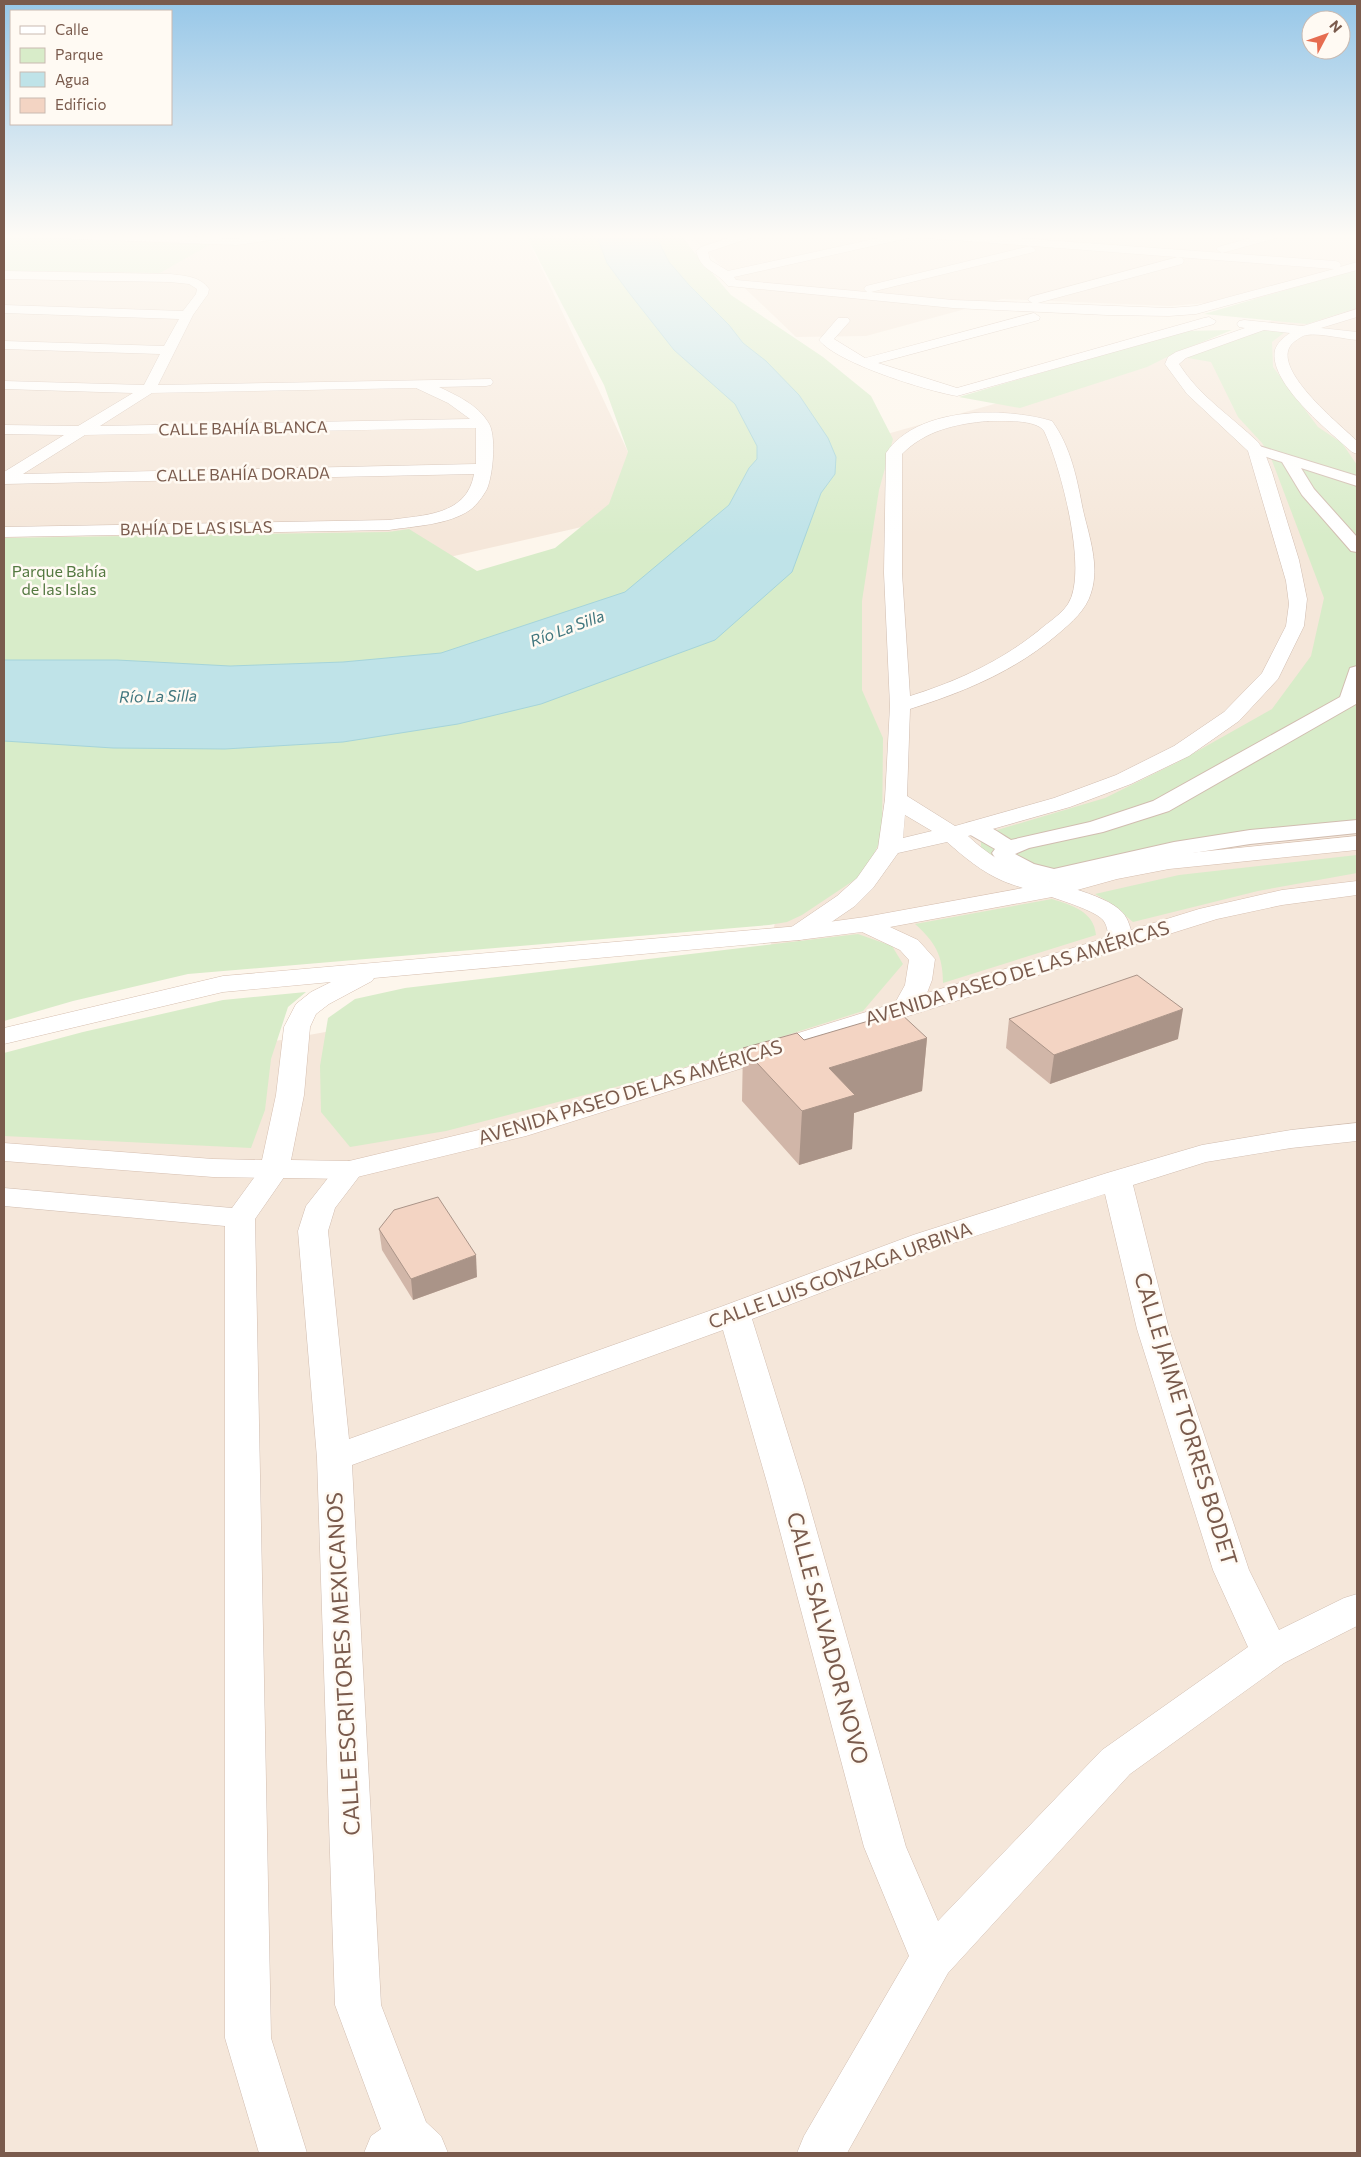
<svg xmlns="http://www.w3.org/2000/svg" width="1361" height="2157" font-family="Commissioner,sans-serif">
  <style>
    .residential { fill: #f5e7da }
    .green { fill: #d8ecc9 }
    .water { fill: #bfe3e8; stroke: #a5d4da }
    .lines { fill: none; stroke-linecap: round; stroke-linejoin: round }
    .pedestrian-casing { stroke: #d1bdb0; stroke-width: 2 }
    .minor-casing { stroke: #d1bdb0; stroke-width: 1 }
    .secondary-casing { stroke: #d6bfb0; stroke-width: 1 }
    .pedestrian { fill: #fff; fill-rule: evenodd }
    .minor { fill: #fff; fill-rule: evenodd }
    .secondary { fill: #fff; fill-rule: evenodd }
    .wall { fill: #d1b6a8 }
    .shaded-wall { fill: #aa9488 }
    .building { fill: #f3d4c3; stroke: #aa9488 }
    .labels { text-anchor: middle; stroke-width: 5; stroke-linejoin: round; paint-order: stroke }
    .far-street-label { font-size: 16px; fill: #7a5b4d; stroke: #fffaf3 }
    .far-park-label { font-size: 16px; fill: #547941; stroke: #fffaf3 }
    .far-water-label { font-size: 16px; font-style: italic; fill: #40767e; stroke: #fffaf3 }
    .street-label { font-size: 19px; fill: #7a5b4d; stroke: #fffaf3 }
    .near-street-label { font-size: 22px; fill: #7a5b4d; stroke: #fffaf3 }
  </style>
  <rect width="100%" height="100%" fill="#fdf6ec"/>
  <!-- residential -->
  <g class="residential">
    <path d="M 4,235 L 526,235 L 628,452 L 643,513 L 129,630 L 4,625 Z"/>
    <path d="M 689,235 L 1357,235 L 1357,291 L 1170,306 L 1002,299 L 866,336 L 796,337 Z"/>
    <path d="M 1350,297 L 1357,298 L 1357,2153 L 4,2153 L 4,1093 L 56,1080 L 769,953 L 869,439 L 1012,399 Z"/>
  </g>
  <!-- green -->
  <g class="green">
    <path d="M 4,235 L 211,244 L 160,273 L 4,271 Z"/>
    <path d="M 526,235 L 683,235 L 689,246 L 731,295 L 823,357 L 871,396 L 893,439 L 879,490 L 862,601 L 862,690 L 883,738 L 882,837 L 870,862 L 856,879 L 802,915 L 787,922 L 769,925 L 188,974 L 73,1001 L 4,1021 L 4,538 L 388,532 L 409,529 L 477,571 L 555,548 L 609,504 L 628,452 L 604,385 Z"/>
    <path d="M 1351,271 L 1357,271 L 1357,308 L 1307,324 L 1204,314 Z"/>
    <path d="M 1232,330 L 1175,353 L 1147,367 L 1020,408 L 959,397 L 1183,331 Z"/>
    <path d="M 1264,330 L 1285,332 L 1272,342 L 1273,367 L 1318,427 L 1342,443 L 1357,465 L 1357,828 L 1310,831 L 1051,875 L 1003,864 L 981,849 L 981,839 L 994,831 L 1105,798 L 1178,762 L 1272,709 L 1311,656 L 1324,598 L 1271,458 L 1262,443 L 1238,417 L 1211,362 L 1188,358 L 1188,354 Z"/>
    <path d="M 1357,855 L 1357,873 L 1258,891 L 1133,922 L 1109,902 L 1095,894 L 1179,875 Z"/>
    <path d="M 1052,899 C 1071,905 1094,911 1096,935 L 943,983 C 943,955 935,942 915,924 Z"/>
    <path d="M 858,934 L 892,946 L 903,964 L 863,1011 L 654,1077 L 446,1131 L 350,1147 L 321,1112 L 320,1066 L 328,1018 L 355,999 L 405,988 Z"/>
    <path d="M 306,992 L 288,1007 L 271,1059 L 265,1110 L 251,1148 L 4,1136 L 4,1053 L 83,1032 L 223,1000 Z"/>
  </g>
  <!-- water -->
  <path class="water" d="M 594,235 L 655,235 L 669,262 L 689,285 L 729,325 L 743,343 L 766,361 L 799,395 L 828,438 L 836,457 L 835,474 L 821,493 L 792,572 L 715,640 L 541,704 L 458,724 L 343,742 L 225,749 L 113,748 L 4,741 L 4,660 L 117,660 L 230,666 L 343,662 L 441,653 L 625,592 L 729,505 L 749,468 L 757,459 L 757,446 L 735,404 L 674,350 L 630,294 L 607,263 L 598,239 Z"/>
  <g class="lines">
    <defs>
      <g id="pedestrian">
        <path d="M 1256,445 L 1357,476 L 1357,486 L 1301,468 L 1314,489 L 1357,537 L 1357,552 L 1351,551 L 1302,495 L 1282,462 L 1251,452 L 1249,449 L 1251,446 Z"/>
        <path d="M 1357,666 L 1356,704 L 1169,811 L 1103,832 L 1029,848 L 1015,854 L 1034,864 L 1054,869 L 1174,842 L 1250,830 L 1357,820 L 1357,833 L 1250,844 L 1174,856 L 1054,883 L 1018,874 L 999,864 L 992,853 L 995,849 L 967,833 L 964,828 L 967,823 C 983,819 997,832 1011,840 L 1090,822 L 1153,801 L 1340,697 L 1350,668 Z"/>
      </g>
      <g id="minor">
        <path d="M 49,235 L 147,235 L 237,239 L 261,235 L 291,235 L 285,238 L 237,245 L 55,238 Z"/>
        <path d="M 737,235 L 755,235 L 753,237 L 708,252 L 710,260 L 728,271 L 892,235 L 914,235 L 908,238 L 734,277 L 736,280 L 867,292 L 864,289 L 866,286 L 1030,246 L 1036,250 L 1034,252 L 871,292 L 953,300 L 1169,308 L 1196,306 L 1334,269 L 927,238 L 921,235 L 975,235 L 1335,261 L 1339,262 L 1341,265 L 1340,267 L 1357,262 L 1357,270 L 1196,314 L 1169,316 L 1107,315 L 953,308 L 728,286 C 715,269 702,273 696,251 L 701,247 Z"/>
        <path d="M 1262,235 L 1282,235 L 1280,237 L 1222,253 L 1216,249 L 1218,247 Z"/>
        <path d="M 1178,257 L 1182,258 L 1184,261 L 1182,264 L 1034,304 L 1028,300 L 1030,297 Z"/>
        <path d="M 4,271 L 170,274 C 185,276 200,276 209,289 L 208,294 L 193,315 L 158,385 L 491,379 L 493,382 L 491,385 L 486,386 L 439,387 C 456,395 478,405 488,422 C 497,434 493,475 487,489 C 483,496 477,505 470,510 C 448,525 415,526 389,530 L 4,537 L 4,527 L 389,520 C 423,515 467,516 474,474 L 4,484 L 4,472 L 64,435 L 4,434 L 4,425 L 78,426 L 133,393 L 4,389 L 4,381 L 144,385 L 160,354 L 4,349 L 4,341 L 164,346 L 179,319 L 4,313 L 4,305 L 183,311 L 196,294 L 197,289 L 189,284 L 170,282 L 4,279 ZM 416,388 L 448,403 L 470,419 L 100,426 L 152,393 ZM 476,428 L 476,464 L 23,474 L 85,435 Z"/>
        <path d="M 1357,309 L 1357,317 L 1321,328 L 1357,332 L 1357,340 C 1343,339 1321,333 1307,335 C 1303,335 1298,339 1294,342 C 1265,365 1342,426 1357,441 L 1357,454 L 1352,452 C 1330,432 1268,383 1275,350 C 1277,343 1284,337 1290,333 L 1264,330 L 1186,358 L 1179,364 C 1199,396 1231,416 1258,442 L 1264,451 L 1272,472 L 1299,560 L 1307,599 L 1304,626 L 1278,679 L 1239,721 L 1189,756 L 1131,784 L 1070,807 L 968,836 C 983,850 1000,862 1019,871 C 1044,882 1105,893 1122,912 C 1129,919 1131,930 1133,940 L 1130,945 L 1121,947 L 1112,945 C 1107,938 1109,927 1103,920 C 1091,906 1024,890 1003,881 C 982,872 964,857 947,842 L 898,853 L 873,888 L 855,906 L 808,938 L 799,940 L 790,938 L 787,933 L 790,928 L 837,896 L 857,878 L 878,848 L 885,799 L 890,706 L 884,573 L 886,453 C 918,406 1004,407 1052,421 C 1071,447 1077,479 1083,510 C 1089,536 1100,566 1091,593 C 1086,610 1072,622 1058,634 C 1015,671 964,692 910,709 L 907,796 L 955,826 L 1054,798 L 1116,775 L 1174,746 L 1224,712 L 1262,673 L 1286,626 L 1289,604 L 1286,581 L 1248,451 L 1187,394 L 1165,364 L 1168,357 L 1176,352 L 1245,328 L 1239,327 L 1237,324 L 1239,321 L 1244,320 L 1303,326 ZM 988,421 C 1002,421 1036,419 1044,431 C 1060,464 1089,572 1068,604 C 1062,613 1052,620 1043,627 C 1004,660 958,681 910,696 L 902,573 L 902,454 C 926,430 956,424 988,421 ZM 905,815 L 932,831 L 903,838 Z"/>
        <path d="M 1034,313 L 1040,317 L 1039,320 L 878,363 L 957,388 L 1204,318 L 1209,317 L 1216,321 L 1214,324 L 957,396 C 927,391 837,363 819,340 L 838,318 L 848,318 L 850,321 L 834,339 L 865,358 Z"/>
        <path d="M 1357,1123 L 1357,1141 L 1291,1148 L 1206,1162 L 1133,1185 L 1169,1329 L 1249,1570 L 1279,1630 L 1344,1598 L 1357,1594 L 1357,1626 L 1284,1663 L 1130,1774 L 948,1973 L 847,2153 L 797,2153 L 804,2136 L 909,1956 L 864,1847 L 768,1486 L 723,1330 L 352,1465 L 381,2005 L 426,2122 L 441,2136 L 448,2153 L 364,2153 L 371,2136 L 381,2129 L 335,2005 L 317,1458 L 298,1231 L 306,1206 L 339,1164 L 349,1161 L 359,1164 L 364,1170 L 335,1208 L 328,1231 L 349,1439 L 723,1306 L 913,1235 L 1107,1173 L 1202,1145 L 1291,1130 ZM 1105,1194 L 1137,1329 L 1213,1570 L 1248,1647 L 1102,1750 L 938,1921 L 906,1847 L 804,1486 L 752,1319 L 935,1249 Z"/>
        <path d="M 274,1161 L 284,1164 L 289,1170 L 255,1219 L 271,2038 L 307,2153 L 259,2153 L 225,2038 L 225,1226 L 4,1206 L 4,1188 L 232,1208 L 264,1164 Z"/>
      </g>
      <path id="secondary" d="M 1357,836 L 1357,850 L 1169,869 L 1117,879 L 1052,897 L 890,927 L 918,940 L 935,959 L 932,980 L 927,993 L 1199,909 L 1282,890 L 1357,881 L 1357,895 L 1282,905 L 1217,919 L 526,1136 L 349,1179 L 213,1177 L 4,1161 L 4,1143 L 213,1159 L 262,1160 L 276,1095 L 284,1027 L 296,1004 L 311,992 L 331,982 L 223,992 L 4,1044 L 4,1028 L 223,976 L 799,926 L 865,917 L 1050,883 L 1114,866 L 1169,855 ZM 862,932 L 900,950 L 909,960 L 905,985 L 895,1003 L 508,1123 L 349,1161 L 291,1160 L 304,1095 L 310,1027 L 316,1014 L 329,1004 L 372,981 L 374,978 L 799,940 Z"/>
    </defs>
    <!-- pedestrian casing -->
    <use href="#pedestrian" class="pedestrian-casing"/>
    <!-- minor casing -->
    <use href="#minor" class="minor-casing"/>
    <!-- secondary casing -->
    <use href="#secondary" class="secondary-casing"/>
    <!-- pedestrian -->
    <use href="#pedestrian" class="pedestrian"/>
    <!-- minor -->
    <use href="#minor" class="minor"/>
    <!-- secondary -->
    <use href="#secondary" class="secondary"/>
  </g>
  <!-- wall -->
  <g class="wall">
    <path d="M 1009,1019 L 1178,1039 L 1050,1084 L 1006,1048 Z"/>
    <path d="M 927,1038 L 922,1091 L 854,1113 L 852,1149 L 799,1165 L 742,1101 L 743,1048 L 804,1040 Z"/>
    <path d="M 379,1229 L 477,1277 L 413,1300 L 382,1250 Z"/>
  </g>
  <!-- shaded-wall -->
  <g class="shaded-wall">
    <path d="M 1183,1009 L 1178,1039 L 1050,1084 L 1054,1055 Z"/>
    <path d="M 927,1038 L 922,1091 L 854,1113 L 852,1149 L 799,1165 L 802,1111 L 829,1068 Z"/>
    <path d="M 476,1255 L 477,1277 L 413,1300 L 411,1279 Z"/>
  </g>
  <!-- building -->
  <g class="building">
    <path d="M 1137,975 L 1183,1009 L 1054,1055 L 1009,1019 Z"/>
    <path d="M 899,1012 L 927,1038 L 829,1068 L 855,1095 L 802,1111 L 743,1048 L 797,1033 L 804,1040 Z"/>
    <path d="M 438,1197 L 476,1255 L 411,1279 L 379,1229 L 394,1210 Z"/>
  </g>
  <!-- sky -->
  <linearGradient id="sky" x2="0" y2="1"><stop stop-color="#97c7e8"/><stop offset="0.44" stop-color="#fefbf6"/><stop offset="1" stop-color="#fefbf6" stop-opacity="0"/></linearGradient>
  <rect width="1361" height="537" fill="url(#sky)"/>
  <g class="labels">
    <!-- far-street labels -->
    <g class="far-street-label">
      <text transform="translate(243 428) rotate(-1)" y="6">CALLE BAHÍA BLANCA</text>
      <text transform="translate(243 474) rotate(-1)" y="6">CALLE BAHÍA DORADA</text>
      <text transform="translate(196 528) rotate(-1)" y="6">BAHÍA DE LAS ISLAS</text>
    </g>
    <!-- far-park labels -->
    <g class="far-park-label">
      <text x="59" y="577">Parque Bahía<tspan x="59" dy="18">de las Islas</tspan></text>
    </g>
    <!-- far-water labels -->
    <g class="far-water-label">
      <text transform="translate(567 628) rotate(-20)" y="6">Río La Silla</text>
      <text transform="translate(158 696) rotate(-1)" y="6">Río La Silla</text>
    </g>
    <!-- street labels -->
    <g class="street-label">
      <text transform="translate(1017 973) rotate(-17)" y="7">AVENIDA PASEO DE LAS AMÉRICAS</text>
      <text transform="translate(630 1092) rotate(-17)" y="7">AVENIDA PASEO DE LAS AMÉRICAS</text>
      <text transform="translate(840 1275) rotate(-20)" y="7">CALLE LUIS GONZAGA URBINA</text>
    </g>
    <!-- near-street labels -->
    <g class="near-street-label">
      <text transform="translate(1186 1419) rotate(73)" y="8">CALLE JAIME TORRES BODET</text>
      <text transform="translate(828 1638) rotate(75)" y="8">CALLE SALVADOR NOVO</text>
      <text transform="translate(343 1664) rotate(-93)" y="8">CALLE ESCRITORES MEXICANOS</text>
    </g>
  </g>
  <!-- border -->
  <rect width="1361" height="2157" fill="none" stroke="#7a5b4d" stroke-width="10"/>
  <!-- legend -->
  <rect x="10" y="10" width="162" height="115" fill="#fffaf3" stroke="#cabab1"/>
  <rect x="20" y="26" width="25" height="8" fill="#ffffff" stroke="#cabab1"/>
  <text x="55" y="35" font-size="15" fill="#7a5b4d">Calle</text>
  <rect x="20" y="48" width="25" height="15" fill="#d8ecc9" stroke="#cabab1"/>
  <text x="55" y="60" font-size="15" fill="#7a5b4d">Parque</text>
  <rect x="20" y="72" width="25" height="15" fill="#bfe3e8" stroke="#cabab1"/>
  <text x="55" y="85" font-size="15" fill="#7a5b4d">Agua</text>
  <rect x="20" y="98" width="25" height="15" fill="#f3d4c3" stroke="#cabab1"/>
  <text x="55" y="110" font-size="15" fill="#7a5b4d">Edificio</text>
  <!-- north arrow -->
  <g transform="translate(1326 35) rotate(49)"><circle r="24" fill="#fffaf3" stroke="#cabab1"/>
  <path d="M0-4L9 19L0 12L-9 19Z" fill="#e66d51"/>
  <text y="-8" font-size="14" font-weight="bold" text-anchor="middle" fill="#7a5b4d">N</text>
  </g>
</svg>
